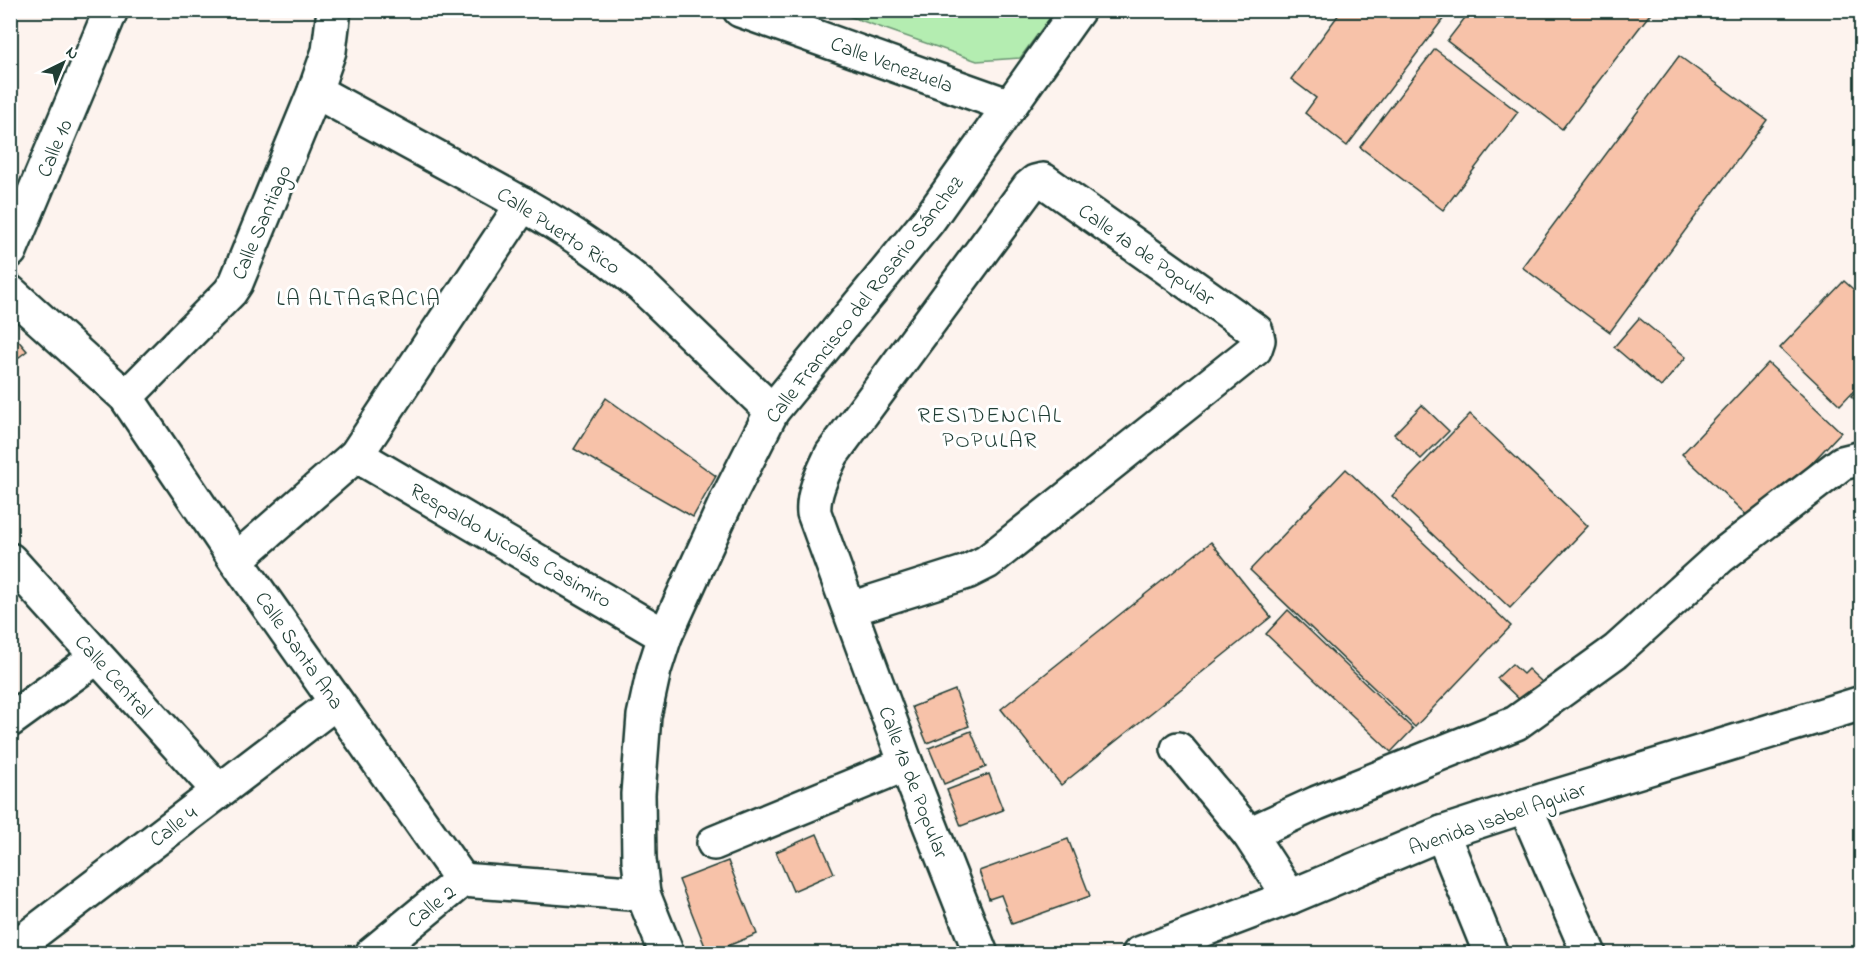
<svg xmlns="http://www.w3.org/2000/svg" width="1872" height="964" font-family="'Indie Flower',sans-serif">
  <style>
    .green { fill: #b4edb1; stroke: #6a9572; stroke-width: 1.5 }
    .building { fill: #f7c2a9; stroke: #1f3d34; stroke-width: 1.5 }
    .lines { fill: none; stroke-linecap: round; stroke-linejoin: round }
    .minor-casing { stroke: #1f3d34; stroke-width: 38 }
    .major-casing { stroke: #1f3d34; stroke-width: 38 }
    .minor { stroke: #fff; stroke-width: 33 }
    .major { stroke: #fff; stroke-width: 33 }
    .labels { text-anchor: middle; stroke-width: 6; stroke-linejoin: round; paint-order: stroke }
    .street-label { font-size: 21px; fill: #1f3d34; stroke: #fff }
    .neighbourhood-label { font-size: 22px; letter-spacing: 1.5px; fill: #1f3d34; stroke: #fff }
  </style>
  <rect width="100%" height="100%" fill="#fdf3ee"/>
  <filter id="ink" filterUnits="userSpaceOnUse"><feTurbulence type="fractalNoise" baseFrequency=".0167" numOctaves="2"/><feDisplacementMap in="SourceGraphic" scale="12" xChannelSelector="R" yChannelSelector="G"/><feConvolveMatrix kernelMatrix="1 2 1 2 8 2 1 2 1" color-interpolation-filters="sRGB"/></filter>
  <g filter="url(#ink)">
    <!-- green -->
    <path class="green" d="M 834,11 L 1055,10 L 1055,11 L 1020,58 L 977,61 Z"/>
    <!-- building -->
    <g class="building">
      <path d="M 1342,10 L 1450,10 L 1347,146 L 1305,113 L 1316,98 L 1291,79 Z"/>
      <path d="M 1471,10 L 1653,10 L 1562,129 L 1447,41 Z"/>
      <path d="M 1435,49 L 1518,112 L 1443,210 L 1360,147 Z"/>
      <path d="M 1679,56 L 1767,120 L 1610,332 L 1522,267 Z"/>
      <path d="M 1844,281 L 1862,297 L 1862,382 L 1840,405 L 1780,348 Z"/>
      <path d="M 1639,318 L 1686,357 L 1661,387 L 1614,347 Z"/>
      <path d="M 10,331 L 27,351 L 10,364 Z"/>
      <path d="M 1768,363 L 1841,432 L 1755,523 L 1682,454 Z"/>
      <path d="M 1862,385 L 1862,406 L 1851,396 Z"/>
      <path d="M 606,398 L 716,476 L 693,517 L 574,449 Z"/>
      <path d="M 1422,405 L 1449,431 L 1421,459 L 1394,434 Z"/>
      <path d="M 1470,414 L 1588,526 L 1510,608 L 1392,496 Z"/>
      <path d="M 1346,469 L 1511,626 L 1415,727 L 1250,570 Z"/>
      <path d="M 1211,542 L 1271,617 L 1061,785 L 1001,709 Z"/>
      <path d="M 1288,610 L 1413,729 L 1391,752 L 1266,634 Z"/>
      <path d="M 1512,664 L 1523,674 L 1528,669 L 1542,682 L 1522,702 L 1497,678 Z"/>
      <path d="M 955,690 L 969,726 L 927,743 L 912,707 Z"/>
      <path d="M 971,731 L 986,767 L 944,784 L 929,748 Z"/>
      <path d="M 989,774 L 1003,810 L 961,826 L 947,790 Z"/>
      <path d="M 817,834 L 834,873 L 793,891 L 776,852 Z"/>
      <path d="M 1068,839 L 1090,896 L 1012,924 L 1001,895 L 989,899 L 979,871 Z"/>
      <path d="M 728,861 L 757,934 L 708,954 L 679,880 Z"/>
    </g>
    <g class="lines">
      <defs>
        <g id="minor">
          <path d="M 740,10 L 1010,106"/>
          <path d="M 315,91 C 363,117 412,144 460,170 C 524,204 587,239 642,286 L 772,411"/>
          <path d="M 10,251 L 111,10"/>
          <path d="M 10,292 L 126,397 L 236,560 L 462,880"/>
          <path d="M 126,397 L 230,292 L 236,283 L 315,91 L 329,51 L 334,10"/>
          <path d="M 356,455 L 665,636"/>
          <path d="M 10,560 L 219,791"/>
          <path d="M 236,560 L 356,455 L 523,204"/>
          <path d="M 850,609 L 967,572 L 987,562 L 1255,349 L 1258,340 L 1256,331 L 1043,180 L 1035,182 L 1029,187 L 832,454 C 824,471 812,494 814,513 L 906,764 L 981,954"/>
          <path d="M 10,720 L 97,657"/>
          <path d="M 1178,749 L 1249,834 L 1290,897"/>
          <path d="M 1525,806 L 1589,954"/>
          <path d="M 1442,833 L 1491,954"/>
          <path d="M 1249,834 L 1317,803 L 1516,723 L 1616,651 L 1720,557 L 1842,463 L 1862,458"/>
          <path d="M 714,843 L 906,764"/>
          <path d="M 462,880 L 643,894"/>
          <path d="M 10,951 L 336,702"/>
          <path d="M 372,954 L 462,880"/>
          <path d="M 667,954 L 643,894 L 639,860 L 638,794 L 644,716 L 654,670 L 665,636 L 728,498 L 772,411 L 928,221 L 1078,10"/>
        </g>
        <path id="major" d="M 1139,954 L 1290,897 L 1442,833 L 1525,806 L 1862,703"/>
      </defs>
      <!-- minor casing -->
      <use href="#minor" class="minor-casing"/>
      <!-- major casing -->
      <use href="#major" class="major-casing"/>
      <!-- minor -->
      <use href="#minor" class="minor"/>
      <!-- major -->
      <use href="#major" class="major"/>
    </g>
  </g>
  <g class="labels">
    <!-- street labels -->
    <g class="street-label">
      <text transform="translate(892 64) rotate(20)" y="7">Calle Venezuela</text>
      <text transform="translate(54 148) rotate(-67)" y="7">Calle 10</text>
      <text transform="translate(261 222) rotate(-67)" y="7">Calle Santiago</text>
      <text transform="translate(559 230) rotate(33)" y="7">Calle Puerto Rico</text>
      <text transform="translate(1147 254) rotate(35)" y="7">Calle 1a de Popular</text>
      <text transform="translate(864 299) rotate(-52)" y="7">Calle Francisco del Rosario Sánchez</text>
      <text transform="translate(511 545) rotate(30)" y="7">Respaldo Nicolás Casimiro</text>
      <text transform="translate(300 650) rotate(55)" y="7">Calle Santa Ana</text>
      <text transform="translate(114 676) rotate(48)" y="7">Calle Central</text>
      <text transform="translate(914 782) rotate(69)" y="7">Calle 1a de Popular</text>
      <text transform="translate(1497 818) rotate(-19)" y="7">Avenida Isabel Aguiar</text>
      <text transform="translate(173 826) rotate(-37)" y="7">Calle 4</text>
      <text transform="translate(431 906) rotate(-39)" y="7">Calle 2</text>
    </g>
    <!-- neighbourhood labels -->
    <g class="neighbourhood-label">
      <text x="359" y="305">LA ALTAGRACIA</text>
      <text x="990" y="422">RESIDENCIAL<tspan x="990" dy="25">POPULAR</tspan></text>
    </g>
  </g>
  <!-- margin -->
  <rect width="1872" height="964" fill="none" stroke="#fff" stroke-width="36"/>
  <rect x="18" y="18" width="1836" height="928" fill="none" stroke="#1f3d34" stroke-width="2" filter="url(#ink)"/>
  <!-- north arrow -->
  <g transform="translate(63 63) rotate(43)" stroke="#ffffff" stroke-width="4.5" paint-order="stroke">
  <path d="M0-4.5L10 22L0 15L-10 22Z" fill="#1f3d34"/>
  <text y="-9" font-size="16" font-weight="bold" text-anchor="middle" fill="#1f3d34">N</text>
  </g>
</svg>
